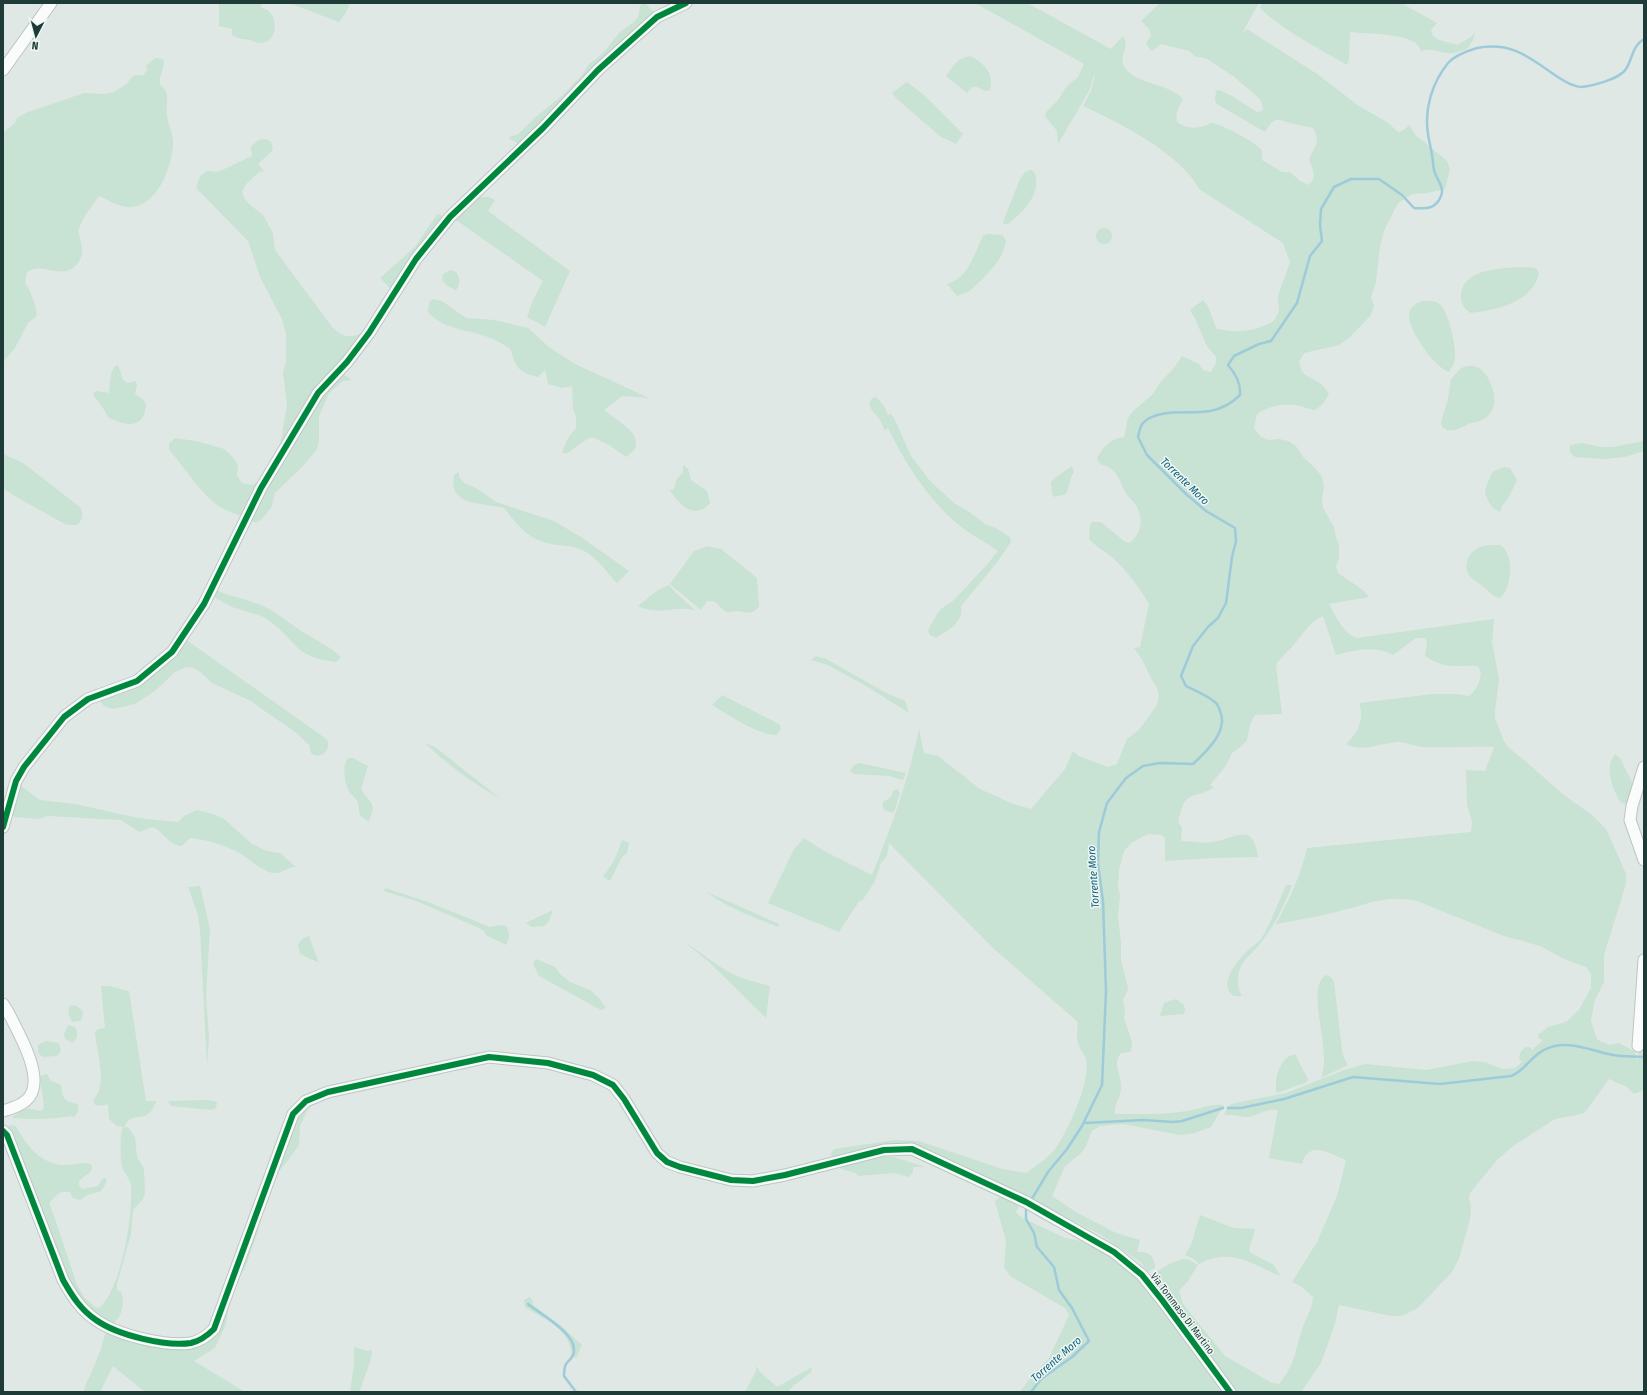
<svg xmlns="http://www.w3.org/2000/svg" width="1647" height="1395" font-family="'Fira Sans Condensed',sans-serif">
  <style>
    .green { fill: #c8e2d3 }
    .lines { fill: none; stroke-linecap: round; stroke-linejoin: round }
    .stream { stroke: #9dcbda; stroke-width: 2.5 }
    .minor-casing { stroke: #bdc5c2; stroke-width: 13 }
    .minor { stroke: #fafcfb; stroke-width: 11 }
    .cycleway-casing { stroke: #eef7f4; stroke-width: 8 }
    .cycleway { stroke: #00873e; stroke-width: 6 }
    .labels { text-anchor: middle; stroke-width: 3; stroke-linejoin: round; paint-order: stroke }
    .street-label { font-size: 10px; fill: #1e3b37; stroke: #eef7f4 }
    .water-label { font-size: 11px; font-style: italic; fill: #145f7b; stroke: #eef7f4 }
  </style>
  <rect width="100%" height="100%" fill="#e0e8e5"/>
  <!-- green -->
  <g class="green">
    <path d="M 219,3 L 260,3 L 262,8 C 280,11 279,45 259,43 C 257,43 253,41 250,40 C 244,39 238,39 232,35 L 232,29 L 219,26 Z"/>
    <path d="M 289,3 L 350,3 L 346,12 L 339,22 Z"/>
    <path d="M 641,3 L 645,3 L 658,16 L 522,146 L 509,138 L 511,136 L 517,135 L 537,116 L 563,95 L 582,75 L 589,64 L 602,54 L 620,32 L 633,23 L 638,17 Z"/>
    <path d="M 975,3 L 1027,3 L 1111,49 L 1123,36 C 1132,52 1113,57 1129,72 C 1142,85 1174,85 1183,100 C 1178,108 1175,113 1177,122 C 1187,129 1195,129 1207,125 C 1209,124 1210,123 1212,123 C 1223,125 1255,142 1262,150 L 1262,160 L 1282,172 L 1290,172 L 1300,181 L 1309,185 C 1318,176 1312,170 1309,159 C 1315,146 1321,141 1313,128 C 1306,126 1300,125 1294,124 C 1277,120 1275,115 1265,132 L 1217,104 L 1215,100 L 1216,91 L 1219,90 L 1232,96 L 1257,112 L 1262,111 L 1263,108 L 1260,99 L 1233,76 L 1207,59 L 1201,57 L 1196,57 L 1189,51 L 1161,44 L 1152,51 L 1146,44 L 1151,35 L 1149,29 L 1141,21 L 1160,3 L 1259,3 L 1242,33 L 1247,29 L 1317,74 L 1359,106 L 1387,122 L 1398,132 L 1404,130 L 1409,125 L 1417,137 L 1423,141 L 1447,161 L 1450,169 L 1445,189 L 1427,193 L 1412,194 L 1398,203 L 1384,231 L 1380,246 L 1376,282 L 1371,297 L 1374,306 L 1370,316 L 1350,337 L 1339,345 L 1304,353 L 1299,362 C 1302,378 1310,376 1321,384 C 1324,386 1327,391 1329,394 L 1323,404 L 1315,410 C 1307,409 1300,405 1293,405 C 1280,403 1268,407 1257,414 L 1254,428 L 1261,437 L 1269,440 L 1279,439 L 1288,441 L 1296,446 L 1303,457 L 1315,468 L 1322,477 L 1324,486 L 1322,498 L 1323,508 L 1334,527 L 1336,538 L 1339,544 L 1339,558 L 1336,566 L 1338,573 L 1363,590 L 1369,597 L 1329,604 C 1336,616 1342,633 1357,638 L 1494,619 L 1492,643 L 1499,679 L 1495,712 L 1495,718 L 1504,741 L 1509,748 L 1525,761 L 1564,795 L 1592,815 L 1606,829 L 1626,874 L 1626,883 L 1622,897 L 1604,955 L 1604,982 L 1595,1000 L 1591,1020 L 1596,1037 L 1598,1040 L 1609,1045 L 1619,1043 L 1623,1045 L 1635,1052 L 1636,1059 L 1639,1059 L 1638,1049 L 1644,1049 L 1644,1090 L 1634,1094 L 1627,1087 L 1609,1079 L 1587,1110 L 1582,1114 L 1555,1119 L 1513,1146 L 1497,1160 L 1470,1193 L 1469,1198 L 1471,1207 L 1470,1219 L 1459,1259 L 1452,1272 L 1418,1308 L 1402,1316 L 1391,1316 L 1339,1305 L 1335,1324 L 1321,1363 L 1301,1392 L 1236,1392 L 1153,1276 C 1156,1270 1176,1260 1183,1259 C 1189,1259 1193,1262 1198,1265 L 1188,1281 L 1179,1291 L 1183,1304 L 1225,1356 L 1272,1383 L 1279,1384 C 1297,1363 1295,1347 1304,1324 C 1308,1315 1312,1308 1313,1297 L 1302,1287 L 1292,1282 L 1317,1242 L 1337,1196 L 1346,1160 C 1329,1154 1309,1139 1302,1164 L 1269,1158 L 1278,1110 C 1262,1108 1260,1116 1246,1117 C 1239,1117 1232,1114 1224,1115 L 1228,1106 L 1235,1103 L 1286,1093 L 1344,1070 L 1365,1064 L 1427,1070 L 1472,1061 L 1484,1062 L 1503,1069 L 1515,1068 L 1522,1062 L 1519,1058 L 1521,1051 L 1526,1047 L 1530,1047 L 1532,1050 L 1543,1040 L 1538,1038 L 1538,1035 L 1548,1027 L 1566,1022 L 1579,1010 L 1591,988 L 1591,974 L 1586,967 L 1564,959 L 1540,946 L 1504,936 L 1417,901 C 1386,894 1366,905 1336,912 C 1316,917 1296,920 1276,924 C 1289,900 1301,875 1307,848 L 1471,832 L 1472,822 L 1467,805 L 1466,770 L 1485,771 L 1494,747 C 1470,746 1446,748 1422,747 C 1414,746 1406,742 1398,742 C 1380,743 1363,753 1346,744 C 1358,733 1365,719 1359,703 L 1433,694 L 1456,694 L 1469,696 C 1477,690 1485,675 1478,666 C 1454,665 1447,670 1425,656 L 1427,642 L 1425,638 L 1416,638 L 1393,655 C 1375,645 1355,650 1336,655 L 1323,616 C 1308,623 1305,632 1295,643 C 1289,651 1281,657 1276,665 L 1282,714 L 1255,715 L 1250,724 L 1247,740 L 1242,746 L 1232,753 L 1225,767 L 1210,785 L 1214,788 C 1188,801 1186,789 1178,822 L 1182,827 L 1181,841 C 1191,841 1202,844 1212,842 C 1235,839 1253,820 1258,857 L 1212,858 L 1165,861 L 1165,838 L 1162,835 L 1148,834 L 1131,843 L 1124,851 L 1119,870 L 1118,887 L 1120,895 L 1118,916 L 1121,942 L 1121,961 L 1128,987 L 1127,992 L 1123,1000 L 1125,1011 L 1124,1018 L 1132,1042 L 1131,1052 L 1121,1053 C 1112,1063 1121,1074 1121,1086 C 1122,1096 1113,1105 1115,1114 C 1139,1114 1163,1115 1187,1111 C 1200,1109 1210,1104 1224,1105 L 1211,1127 L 1195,1133 L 1180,1135 L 1123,1124 L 1100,1126 L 1092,1131 L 1085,1148 L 1080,1154 L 1065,1166 L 1052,1196 L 1076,1212 L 1116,1233 L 1140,1240 L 1137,1252 C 1149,1251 1155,1256 1155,1268 L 1148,1272 L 1140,1262 L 1101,1235 L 1004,1185 L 932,1151 L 916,1146 L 837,1157 L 830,1155 L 834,1149 L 895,1140 L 919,1141 L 1002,1169 L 1027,1173 C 1036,1165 1047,1159 1055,1149 C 1068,1131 1091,1081 1086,1060 C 1085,1055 1081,1051 1079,1046 C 1076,1038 1077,1030 1078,1022 L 994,949 L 889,843 L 887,856 L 881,863 L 875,881 L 862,901 L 860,900 L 839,932 L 768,903 L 794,849 L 804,838 L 824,851 L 872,875 C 891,828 909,779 919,729 L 924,753 L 938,756 L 980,789 L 1013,804 L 1031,809 L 1065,769 L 1073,751 L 1079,756 L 1108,767 L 1117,764 L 1127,739 L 1139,730 L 1157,705 L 1159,695 L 1156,686 L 1151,678 L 1142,659 L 1134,648 L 1140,647 L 1149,604 C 1140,588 1127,571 1113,558 C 1105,551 1096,547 1089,539 L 1090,525 L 1092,522 L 1101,522 L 1124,541 L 1129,543 C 1141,536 1144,519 1137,507 C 1135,502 1130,499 1127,495 C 1117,480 1121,470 1100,464 L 1097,458 C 1104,446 1110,439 1124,437 L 1128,418 L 1133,411 L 1152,395 L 1162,380 L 1174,368 L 1182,356 L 1199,364 L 1203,370 L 1211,372 L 1216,363 L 1216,357 L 1207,346 L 1199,328 L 1196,320 L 1190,310 L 1203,300 C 1212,309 1211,319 1217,329 C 1241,333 1253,332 1274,321 L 1279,311 L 1278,296 L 1290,262 L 1283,243 L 1199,189 C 1180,153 1120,123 1083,106 L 1091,91 L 1095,74 L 1094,75 L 1089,91 L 1058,144 L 1057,131 L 1045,116 L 1046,112 L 1058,100 L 1067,86 L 1078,77 L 1084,64 Z"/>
    <path d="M 1262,3 L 1401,3 L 1437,23 L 1431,30 L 1433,36 L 1439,40 L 1457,45 L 1471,37 L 1475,32 L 1474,38 L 1468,48 C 1464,50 1458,53 1453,53 C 1441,54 1433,47 1421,51 C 1420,48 1418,45 1416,43 C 1401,33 1367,34 1350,32 L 1349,59 L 1347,65 C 1317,47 1284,32 1260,8 Z"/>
    <path d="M 970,56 C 983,62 995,74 990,90 L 985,91 L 977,87 L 972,87 L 967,93 L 946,76 C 953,66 957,58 970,56 Z"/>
    <path d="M 155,58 L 163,59 C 166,69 158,76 160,85 C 172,94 165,103 167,116 C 168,124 172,132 173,140 C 174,164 157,209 128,207 C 118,206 108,200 99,196 L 86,214 L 78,230 C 79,237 82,243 82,251 C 82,256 80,261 76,265 C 62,281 42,261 27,272 L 25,283 C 30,289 37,308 37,316 L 28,323 L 15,348 L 3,362 L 3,133 L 15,123 L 17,118 L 28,112 L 84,93 L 105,94 L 114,92 L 127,84 L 131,78 L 135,75 L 144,75 L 147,70 L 146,66 Z"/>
    <path d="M 907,82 L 925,96 L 963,134 L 956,144 L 941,137 L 897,99 L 892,93 Z"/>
    <path d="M 266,139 L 271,142 L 273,150 L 258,164 L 264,171 L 259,172 L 246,184 L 242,191 L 244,198 L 249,204 L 263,215 L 273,233 L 275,250 L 333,328 C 345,339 352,338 366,331 L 280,447 L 287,404 L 283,373 L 286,361 L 286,333 L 282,319 L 260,277 L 248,241 L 196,188 L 200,176 L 207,171 L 218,172 L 252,156 L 251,146 L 259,140 Z"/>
    <path d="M 1031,170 L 1035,173 C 1041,195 1024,211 1008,224 L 1004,224 L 1003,222 L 1020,179 L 1025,172 Z"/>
    <path d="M 482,178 L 483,179 L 393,291 L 380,278 L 415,247 L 436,216 L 438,214 L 442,216 L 444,215 Z"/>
    <path d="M 480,197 L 489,197 L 495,200 L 488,211 L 570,271 L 545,327 L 527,317 L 533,300 L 543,281 L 456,220 Z"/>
    <circle cx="1104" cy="236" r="8"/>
    <path d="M 987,234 L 1002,235 L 1006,241 C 1003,261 986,275 972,289 L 968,292 L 957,296 L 947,284 C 969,278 974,254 983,236 Z"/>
    <path d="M 1525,267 L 1536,268 L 1539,274 C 1531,303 1496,310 1471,313 C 1464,309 1460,302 1461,295 C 1463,267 1506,268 1525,267 Z"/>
    <path d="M 450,270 L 456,272 C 460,278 461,284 456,290 L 447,286 L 442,280 L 443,274 Z"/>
    <path d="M 432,299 L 442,301 L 460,314 L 467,318 L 494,320 L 528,328 L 550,348 L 575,364 L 649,398 L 622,396 L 604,410 C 612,417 638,431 636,444 C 636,450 630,454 626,457 L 609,445 L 592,437 L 586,440 L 566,454 L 562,452 L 568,438 L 576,428 L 576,416 L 573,409 L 572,386 L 562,388 L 548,384 L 545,370 L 538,377 C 525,374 517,371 513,357 C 512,355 512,351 510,349 C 507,346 502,344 499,342 C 476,329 447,333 428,312 L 429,303 Z"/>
    <path d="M 1423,301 C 1429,301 1436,300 1441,305 C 1449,314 1456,346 1455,358 C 1455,363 1451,368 1449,372 C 1435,368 1408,330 1409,315 C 1409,307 1416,303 1423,301 Z"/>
    <path d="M 118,365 L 123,380 L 128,383 L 135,381 L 137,384 L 135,394 L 143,400 L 146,405 C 144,430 125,426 108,417 L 105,411 L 94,396 L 93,393 L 97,391 L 109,393 L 111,374 L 114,367 Z"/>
    <path d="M 1467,366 C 1471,366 1475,366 1479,368 C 1492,377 1501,404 1488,416 C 1483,421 1475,422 1468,424 C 1459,429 1452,434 1442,427 L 1441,422 L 1448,399 L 1451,379 L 1461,368 Z"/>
    <path d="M 342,373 L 352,380 L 343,381 L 329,393 L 319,416 L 319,441 L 317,449 L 303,466 L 275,493 L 271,508 L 261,520 L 256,523 C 245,516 233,514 222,508 C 203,498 185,467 169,450 L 169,444 L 175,438 L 196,441 L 224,449 L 231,455 L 238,465 L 237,475 L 242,483 L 251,485 L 259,482 L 318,398 Z"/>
    <path d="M 876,397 L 884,406 L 888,415 L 891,414 L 894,418 L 911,456 L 930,481 L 955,504 L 968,511 L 985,524 L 996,528 L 1010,537 L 1011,542 L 998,561 L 961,606 C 964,623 948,630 936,638 L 930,635 L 928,630 L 939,611 L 945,606 L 952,602 L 985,567 L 998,551 C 987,543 975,537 964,529 C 931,504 906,465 888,428 L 884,430 C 881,416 872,414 869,404 L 872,398 Z"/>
    <path d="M 1644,441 L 1644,451 L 1625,457 L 1605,459 L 1575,457 C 1570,453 1569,451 1570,445 L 1582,443 L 1600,447 L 1613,447 Z"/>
    <path d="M 3,454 L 23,463 L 81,508 C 83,516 83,519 77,525 L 70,525 L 65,524 L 13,495 L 3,488 Z"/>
    <path d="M 683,465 L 688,469 L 691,480 L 707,491 L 710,503 C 695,521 679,505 670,490 L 674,489 L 677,479 L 683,472 Z"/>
    <path d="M 1072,466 L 1074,472 C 1069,479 1070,486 1066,494 L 1055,497 L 1052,494 L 1051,482 L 1056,477 Z"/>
    <path d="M 1504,467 L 1510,468 L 1517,480 L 1510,495 L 1502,506 L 1500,512 C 1491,508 1486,499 1485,490 L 1492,472 Z"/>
    <path d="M 459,472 L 459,477 L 464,483 L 478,489 L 496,502 L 554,521 L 581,537 L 629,571 L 617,583 C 607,573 597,557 584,551 C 576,546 566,546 557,545 C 529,541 520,528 504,508 C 482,502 448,507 454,475 Z"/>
    <path d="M 1500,545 C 1515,554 1512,588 1500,598 C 1493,597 1490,592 1485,588 C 1479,583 1472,580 1468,574 C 1466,570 1466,565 1467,562 C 1472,545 1485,545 1500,545 Z"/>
    <path d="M 708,546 L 721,549 L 757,578 L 759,606 C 752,616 746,612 736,611 C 733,611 730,613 727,612 C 722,610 718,604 714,601 L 707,601 L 701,610 L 670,584 L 694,551 Z"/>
    <path d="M 669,585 L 677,594 L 696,611 C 675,604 661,617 638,606 L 658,590 Z"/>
    <path d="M 214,589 C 230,597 248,599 263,606 C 280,614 292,626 308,635 C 319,642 331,647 341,657 L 336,662 C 296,658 297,642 270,621 C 260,614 247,612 235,608 C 227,605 218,599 210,595 Z"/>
    <path d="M 185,639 L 325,738 L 328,742 C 329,751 323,757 314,755 L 311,753 L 309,745 L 294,731 L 266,712 L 251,701 L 212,683 L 199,671 L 193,668 L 186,667 L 175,672 L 156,690 L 135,704 L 113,709 L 104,706 L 100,701 L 138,685 Z"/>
    <path d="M 816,656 L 826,659 L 888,694 L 905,701 L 909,713 L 868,687 L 828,665 L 811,660 Z"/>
    <path d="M 722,695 L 777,723 L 780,725 L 781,729 L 777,735 C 757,735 729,715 712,705 Z"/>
    <path d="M 425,743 L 435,747 L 502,800 C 472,782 451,768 425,743 Z"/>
    <path d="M 1615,754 L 1620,758 L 1634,786 L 1629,805 L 1621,802 L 1619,800 C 1612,785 1604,768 1615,754 Z"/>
    <path d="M 349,758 L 353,758 L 368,766 L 361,789 C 369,804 378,800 369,821 C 355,815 362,812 357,801 C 355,797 351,795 349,791 C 345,784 341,763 349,758 Z"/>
    <path d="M 859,763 L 906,773 L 903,780 L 889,776 L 855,774 L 850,772 L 853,766 Z"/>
    <path d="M 21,786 L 40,800 L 75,804 L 138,818 L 178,822 L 184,816 L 197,810 L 213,814 L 224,819 L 252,844 L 267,851 L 280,853 L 296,867 C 288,866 282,874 273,873 C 261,871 250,859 241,854 C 225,845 208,840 190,838 L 182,846 C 168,845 164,832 153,827 L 139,832 L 121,820 L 48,816 L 39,819 L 14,817 L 12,812 Z"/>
    <path d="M 897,789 L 900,793 L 894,812 C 886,812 881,810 883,802 L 891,797 L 893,791 Z"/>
    <path d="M 622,840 L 629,843 L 627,853 L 622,857 L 610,881 L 603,876 C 613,865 618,853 622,840 Z"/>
    <path d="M 1286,885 L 1292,885 C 1284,906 1274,927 1259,945 C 1254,952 1245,958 1241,966 C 1237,975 1236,987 1242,996 L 1234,996 C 1217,985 1237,961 1247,951 C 1251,947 1257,944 1261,939 C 1270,925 1279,901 1286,885 Z"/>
    <path d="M 200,886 L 210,929 L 206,995 L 209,1038 L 207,1065 L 200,930 L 198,915 L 188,887 Z"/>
    <path d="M 385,888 L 428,902 L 490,927 L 499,925 L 506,926 C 510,933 510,938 506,945 L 486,935 L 484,931 L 477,927 L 416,901 L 384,891 Z"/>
    <path d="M 707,892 L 779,924 L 778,927 C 754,917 727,908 707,892 Z"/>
    <path d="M 553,910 L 549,921 L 544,926 L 532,927 L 526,923 Z"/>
    <path d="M 309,936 L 319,963 L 300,954 L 298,945 L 302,939 Z"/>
    <path d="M 684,942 C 703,953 719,969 740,977 C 749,981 760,983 770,986 L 766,1018 L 708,961 Z"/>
    <path d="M 536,959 L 555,967 L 560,974 L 570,982 L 590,990 L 598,997 L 606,1008 L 601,1010 L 539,976 L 533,964 Z"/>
    <path d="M 1326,975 L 1331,977 L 1334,982 L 1342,1050 L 1344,1058 L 1348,1065 L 1321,1078 C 1333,1051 1304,988 1326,975 Z"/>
    <path d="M 101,986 L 109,986 L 129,991 L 146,1101 L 157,1101 C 154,1105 152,1112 148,1114 C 138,1121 132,1112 124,1127 L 128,1127 L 135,1137 L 137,1157 L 144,1169 L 145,1193 L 143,1199 L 133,1210 L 131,1234 L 117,1284 L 117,1290 L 121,1292 C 126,1303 121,1319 111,1325 L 94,1314 L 73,1292 L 6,1129 L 10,1125 L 16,1126 C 25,1143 38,1161 59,1165 C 69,1167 87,1159 92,1166 C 92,1174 84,1175 79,1181 L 79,1185 L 82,1189 L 98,1186 L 102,1179 L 105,1178 L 107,1181 L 101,1191 L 87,1195 L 81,1200 L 73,1198 L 70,1192 C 58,1191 58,1194 50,1202 L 50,1206 L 54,1216 L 77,1285 L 84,1297 L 95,1307 L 99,1308 C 122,1288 133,1215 131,1185 C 130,1178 123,1173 122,1166 C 120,1160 120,1131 123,1127 L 117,1126 L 109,1119 L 108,1104 L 102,1106 L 95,1105 L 93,1100 C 109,1084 96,1052 95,1032 L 98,1029 L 105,1028 Z"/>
    <path d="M 1176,999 L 1184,1005 L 1185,1010 L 1184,1014 L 1160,1016 L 1164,1003 Z"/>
    <path d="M 74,1005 L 81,1009 L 83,1013 L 82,1018 L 80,1021 L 73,1022 C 69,1018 67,1012 70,1006 Z"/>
    <path d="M 68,1025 L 75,1027 L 77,1031 L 77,1038 L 72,1043 L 65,1039 L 64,1034 Z"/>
    <path d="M 46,1041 L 59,1043 L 61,1051 L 57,1056 L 43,1057 L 38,1053 L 38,1045 Z"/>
    <path d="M 1295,1054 L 1308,1079 L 1307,1082 L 1277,1093 C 1273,1080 1280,1057 1295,1054 Z"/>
    <path d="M 47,1074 L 50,1080 L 61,1085 C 62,1089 62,1095 64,1098 C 67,1103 74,1102 78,1105 L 78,1112 L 73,1118 L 73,1116 C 52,1119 34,1120 13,1118 L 13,1116 C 28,1107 25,1108 42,1111 L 44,1107 L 40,1077 L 42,1075 Z"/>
    <path d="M 209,1100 L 217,1102 L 216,1108 L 213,1110 L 171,1106 L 168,1101 Z"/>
    <path d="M 314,1103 L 307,1111 L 300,1126 L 299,1145 L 286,1163 L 272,1179 L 258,1231 L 244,1271 L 236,1274 L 284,1143 L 293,1122 L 304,1110 Z"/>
    <path d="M 876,1157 L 894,1157 L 925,1167 L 913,1167 L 913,1172 L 909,1177 L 895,1173 L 858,1176 L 856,1173 L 841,1169 L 839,1166 Z"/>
    <path d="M 998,1198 L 1007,1198 L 1020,1204 L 1016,1212 L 1022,1218 L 1044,1228 L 1065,1238 L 1081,1241 L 1097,1249 L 1123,1266 L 1141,1281 L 1206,1366 L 1223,1392 L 1020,1392 L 1031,1377 L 1049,1358 L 1069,1315 L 1065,1308 L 1010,1276 L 1004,1267 L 1006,1241 L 995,1202 Z"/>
    <path d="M 1200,1215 L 1234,1228 L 1255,1229 L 1249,1250 L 1251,1253 L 1274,1265 L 1280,1276 C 1252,1264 1229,1247 1199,1264 L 1192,1258 L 1185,1255 L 1191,1245 Z"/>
    <path d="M 529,1297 L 532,1299 L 533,1305 L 559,1324 L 582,1345 L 576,1358 L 572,1356 C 570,1328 545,1320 525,1307 L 524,1300 Z"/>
    <path d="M 229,1305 L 226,1324 L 215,1348 L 194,1361 L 245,1392 L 145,1392 L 113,1366 L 100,1392 L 84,1392 C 85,1383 90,1377 93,1369 C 98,1358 104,1341 106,1329 L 192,1347 L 224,1308 Z"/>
    <path d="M 354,1347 L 368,1351 L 372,1350 C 373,1358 362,1381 360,1392 L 350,1392 L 354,1365 Z"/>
    <path d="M 756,1366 L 760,1372 L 777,1387 L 812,1367 L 811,1372 L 792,1387 L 788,1392 L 745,1392 L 756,1371 Z"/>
  </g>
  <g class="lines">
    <!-- stream -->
    <g class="stream">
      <path d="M 1228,1108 L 1241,1108 L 1284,1099 L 1353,1077 L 1440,1084 L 1511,1076 C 1525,1071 1531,1056 1544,1050 C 1566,1038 1591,1051 1613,1055 C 1623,1057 1634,1056 1644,1057"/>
      <path d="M 1084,1123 L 1143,1120 L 1173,1122 L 1182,1121 L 1223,1108"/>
      <path d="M 1030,1202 L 1048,1172 L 1067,1149 L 1082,1126 L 1102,1085 L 1106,991 L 1103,901 L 1098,864 L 1099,832 L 1107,803 L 1126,778 L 1143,766 L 1160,763 L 1193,764 C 1206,752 1229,731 1220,711 C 1219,708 1218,705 1216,703 C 1208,696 1196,691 1186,686 L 1181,676 L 1193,646 L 1208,627 L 1218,618 L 1226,603 L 1232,557 L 1236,541 L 1235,528 L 1206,511 L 1186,494 L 1147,455 L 1138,437 C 1139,433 1140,426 1143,423 C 1158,407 1191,415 1210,411 C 1221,409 1232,403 1240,395 C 1241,383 1236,374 1228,365 L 1234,356 L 1259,344 L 1271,341 L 1297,303 L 1310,256 L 1322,241 L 1320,225 L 1321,209 L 1334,187 L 1351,179 L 1379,179 L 1402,195 L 1414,208 C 1426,209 1436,209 1441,196 C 1445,187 1436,179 1434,170 C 1433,165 1433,160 1432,155 C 1431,148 1429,141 1428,134 C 1424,109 1432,83 1448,63 C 1455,55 1467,51 1477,48 C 1508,42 1525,54 1549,71 C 1556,76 1562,80 1570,84 C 1574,85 1577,87 1581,87 C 1592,86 1620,79 1626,69 C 1633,58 1632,46 1644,39"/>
      <path d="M 1028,1207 L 1026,1210 L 1026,1219 L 1034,1233 L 1037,1247 L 1054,1267 L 1059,1290 L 1072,1308 L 1089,1341 L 1072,1357 L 1041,1379 L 1031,1392"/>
      <path d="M 528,1304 C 540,1314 576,1333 574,1351 C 574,1357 569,1360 566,1364 C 564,1368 564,1373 564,1376 L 576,1392"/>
    </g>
    <defs>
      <g id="minor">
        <path d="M 3,70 L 51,3"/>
        <path d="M 1644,767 L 1632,806 L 1630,820 L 1644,860"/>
        <path d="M 3,827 L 16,781 L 24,767 L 64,717 L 88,699 L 137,681 L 172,652 L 204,604 L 261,488 L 318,393 L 347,362 L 369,333 L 416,259 L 450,217 L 543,128 L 598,70 L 657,17 L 686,3"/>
        <path d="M 3,1004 L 8,1012 C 18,1032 44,1075 30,1096 C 24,1105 12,1108 3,1111"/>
        <path d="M 1638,1046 L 1644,960"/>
        <path d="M 3,1131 L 7,1135 L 63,1280 C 72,1296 81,1310 96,1320 C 117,1335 166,1347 191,1343 C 200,1341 207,1336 214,1329 L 293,1114 L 306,1101 L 328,1092 L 489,1057 L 548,1063 L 593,1075 L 613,1085 L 624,1099 L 657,1153 L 667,1162 L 680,1167 L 731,1180 L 753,1181 L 785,1175 L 884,1150 L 912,1149 L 1026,1202 L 1114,1252 L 1142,1275 L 1162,1300 L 1230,1392"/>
      </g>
    </defs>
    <!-- minor casing -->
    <use href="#minor" class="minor-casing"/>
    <!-- minor -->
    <use href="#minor" class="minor"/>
    <defs>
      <g id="cycleway">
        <path d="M 3,827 L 16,781 L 24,767 L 64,717 L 88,699 L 137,681 L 172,652 L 204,604 L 261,488 L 318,393 L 347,362 L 369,333 L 416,259 L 450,217 L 543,128 L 598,70 L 657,17 L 686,3"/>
        <path d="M 3,1131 L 7,1135 L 63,1280 C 72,1296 81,1310 96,1320 C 117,1335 166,1347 191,1343 C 200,1341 207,1336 214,1329 L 293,1114 L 306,1101 L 328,1092 L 489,1057 L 548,1063 L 593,1075 L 613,1085 L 624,1099 L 657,1153 L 667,1162 L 680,1167 L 731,1180 L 753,1181 L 785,1175 L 884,1150 L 912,1149 L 1026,1202 L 1114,1252 L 1142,1275 L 1162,1300 L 1230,1392"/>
      </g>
    </defs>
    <!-- cycleway casing -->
    <use href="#cycleway" class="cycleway-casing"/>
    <!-- cycleway -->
    <use href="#cycleway" class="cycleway"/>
  </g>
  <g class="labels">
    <!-- street labels -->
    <g class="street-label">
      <text transform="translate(1183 1313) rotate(53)" y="4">Via Tommaso Di Martino</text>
    </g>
    <!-- water labels -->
    <g class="water-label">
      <text transform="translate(1185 481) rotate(44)" y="4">Torrente Moro</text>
      <text transform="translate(1093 877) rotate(-94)" y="4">Torrente Moro</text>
      <text transform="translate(1056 1359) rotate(-41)" y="4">Torrente Moro</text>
    </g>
  </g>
  <!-- border -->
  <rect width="1647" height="1395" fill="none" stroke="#1e3b37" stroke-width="8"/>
  <!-- north arrow -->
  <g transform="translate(36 36) rotate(186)" stroke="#eef7f4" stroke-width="3" paint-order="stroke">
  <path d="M0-3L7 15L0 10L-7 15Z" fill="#1e3b37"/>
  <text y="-6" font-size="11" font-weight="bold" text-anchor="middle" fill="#1e3b37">N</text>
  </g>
</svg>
